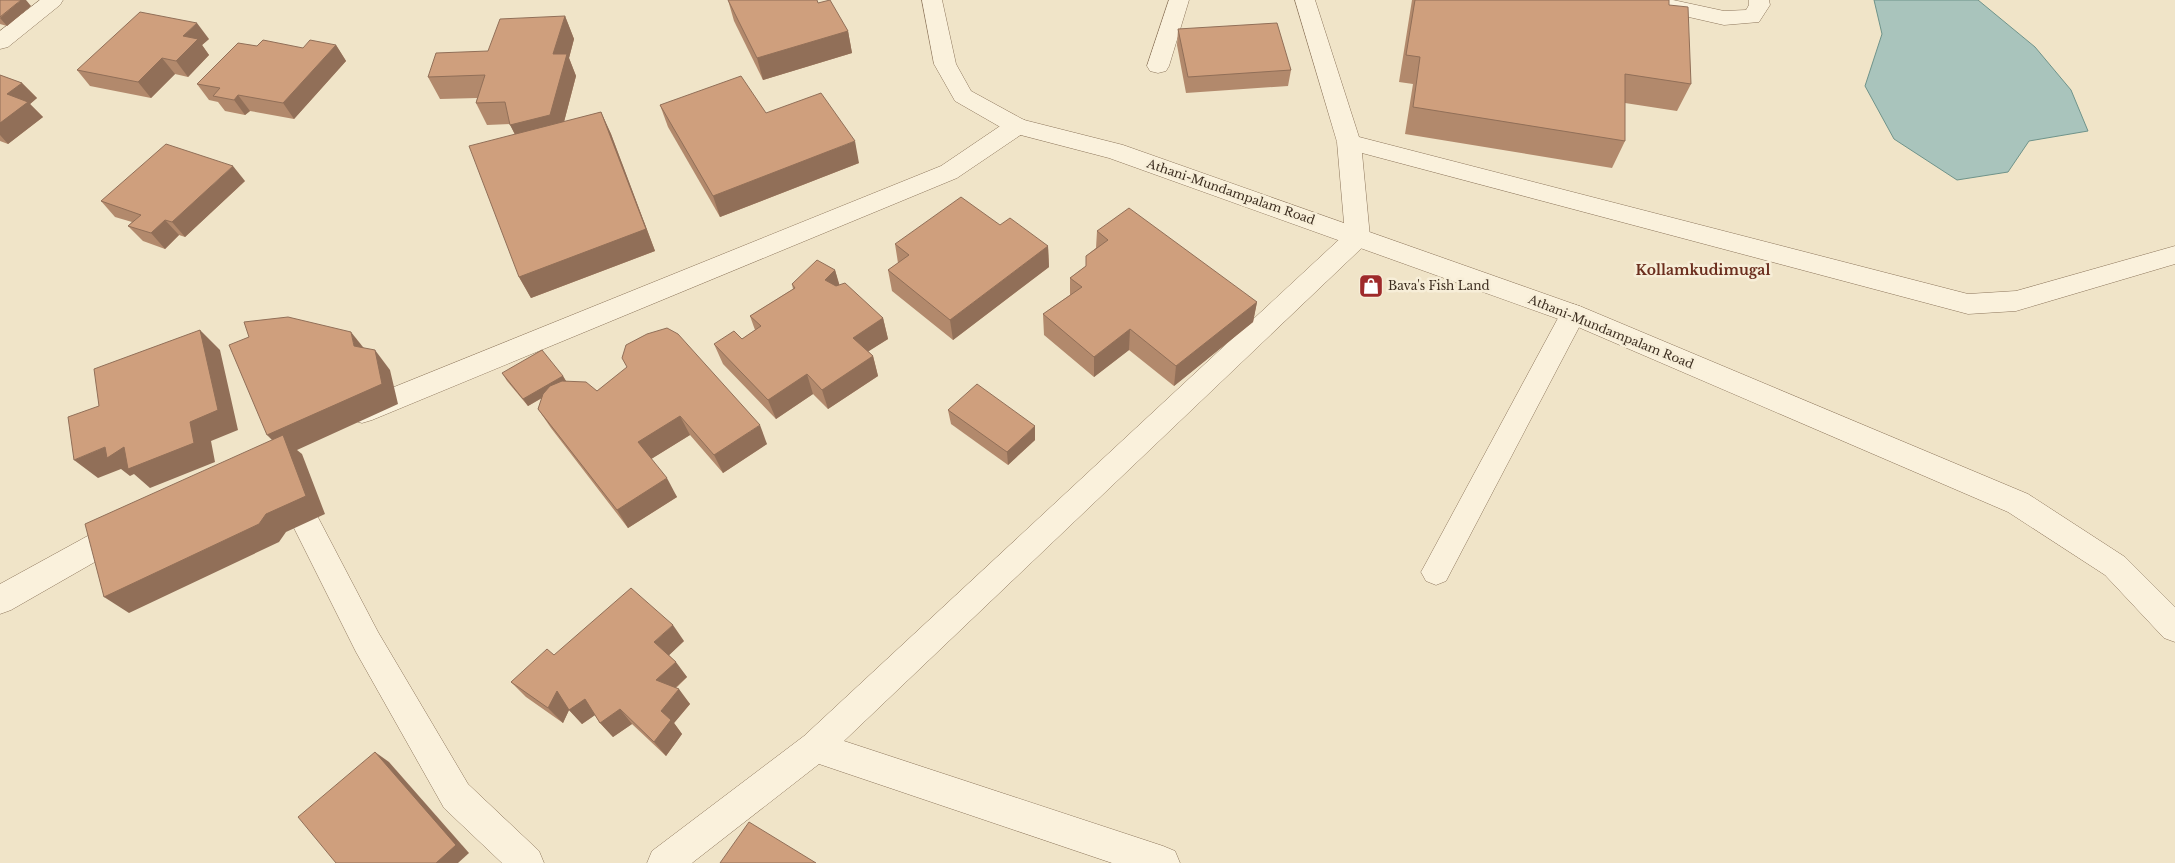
<svg xmlns="http://www.w3.org/2000/svg" width="2175" height="863" font-family="'Libre Baskerville',serif">
  <style>
    .water { fill: #a9c4bc; stroke: #6f938a }
    .lines { fill: none; stroke-linecap: round; stroke-linejoin: round }
    .minor-casing { stroke: #8d765c; stroke-width: 1 }
    .tertiary-casing { stroke: #8d765c; stroke-width: 1 }
    .minor { fill: #faf1dc; fill-rule: evenodd }
    .tertiary { fill: #faf1dc; fill-rule: evenodd }
    .wall { fill: #b2896c }
    .shaded-wall { fill: #916f58 }
    .building { fill: #cf9f7d; stroke: #916f58 }
    .labels { text-anchor: middle; stroke-width: 5; stroke-linejoin: round; paint-order: stroke }
    .street-label { font-size: 12px; fill: #3d2e20; stroke: #f7eed8 }
    .poi-label { font-size: 12px; fill: #3d2e20; stroke: #f7eed8; text-anchor: start }
    .neighbourhood-label { font-size: 14px; font-weight: bold; fill: #6b2e1e; stroke: #f7eed8 }
  </style>
  <rect width="100%" height="100%" fill="#f0e4c8"/>
  <!-- water -->
  <path class="water" d="M 1874,0 L 1978,0 L 2035,47 L 2071,90 L 2088,131 L 2029,141 L 2008,172 L 1957,180 L 1894,139 L 1865,86 L 1882,34 Z"/>
  <g class="lines">
    <defs>
      <g id="minor">
        <path d="M 40,0 L 63,0 L 60,5 L 8,47 L 0,49 L 0,31 Z"/>
        <path d="M 1169,0 L 1189,0 L 1169,66 L 1166,71 L 1158,73 L 1150,71 L 1147,66 Z"/>
        <path d="M 1295,0 L 1315,0 L 1359,137 L 1968,294 L 2016,291 L 2175,246 L 2175,264 L 2016,311 L 1968,314 L 1362,153 L 1370,237 L 1367,243 L 844,741 L 1163,846 L 1175,851 L 1180,863 L 1112,863 L 819,764 L 692,863 L 647,863 L 652,851 L 804,736 L 1345,234 L 1337,142 Z"/>
        <path d="M 1633,0 L 1673,0 L 1724,11 L 1746,10 L 1749,5 L 1749,0 L 1769,0 L 1770,5 L 1759,22 L 1724,25 L 1636,5 Z"/>
        <path d="M 1017,118 L 1025,120 L 1028,126 L 1025,132 L 957,178 L 372,420 L 362,423 L 352,420 L 348,412 L 352,404 L 941,166 L 1009,120 Z"/>
        <path d="M 1573,304 L 1582,307 L 1586,314 L 1446,581 L 1436,585 L 1426,581 L 1421,572 L 1426,563 L 1564,307 Z"/>
        <path d="M 289,478 L 299,481 L 378,632 L 468,784 L 539,851 L 544,863 L 502,863 L 444,808 L 356,652 L 275,490 L 279,481 Z"/>
        <path d="M 125,517 L 135,521 L 140,530 L 135,539 L 11,610 L 0,614 L 0,584 L 115,521 Z"/>
      </g>
      <path id="tertiary" d="M 922,0 L 942,0 L 956,64 L 971,91 L 1024,120 L 1123,145 L 1582,307 L 2028,494 L 2125,557 L 2175,607 L 2175,642 L 2164,638 L 2105,575 L 2008,512 L 1564,321 L 1109,158 L 1009,132 L 955,101 L 934,64 Z"/>
    </defs>
    <!-- minor casing -->
    <use href="#minor" class="minor-casing"/>
    <!-- tertiary casing -->
    <use href="#tertiary" class="tertiary-casing"/>
    <!-- minor -->
    <use href="#minor" class="minor"/>
    <!-- tertiary -->
    <use href="#tertiary" class="tertiary"/>
  </g>
  <!-- wall -->
  <g class="wall">
    <path d="M 0,0 L 31,6 L 7,26 L 0,24 Z"/>
    <path d="M 728,0 L 818,3 L 848,31 L 852,53 L 763,80 L 734,21 Z"/>
    <path d="M 1412,0 L 1669,0 L 1669,5 L 1691,84 L 1677,111 L 1625,103 L 1625,141 L 1612,168 L 1405,134 L 1413,84 L 1399,82 Z"/>
    <path d="M 565,16 L 574,39 L 569,58 L 576,76 L 564,122 L 601,112 L 611,134 L 655,251 L 531,298 L 519,277 L 515,135 L 510,124 L 487,125 L 476,103 L 477,98 L 440,99 L 428,77 L 488,51 Z"/>
    <path d="M 1178,29 L 1291,70 L 1288,86 L 1186,93 L 1177,45 Z"/>
    <path d="M 209,39 L 202,45 L 209,55 L 188,77 L 175,74 L 151,98 L 90,86 L 77,70 Z"/>
    <path d="M 336,45 L 346,61 L 294,119 L 250,111 L 245,115 L 225,111 L 218,102 L 209,100 L 197,84 L 257,46 L 303,48 Z"/>
    <path d="M 0,75 L 22,83 L 37,98 L 30,104 L 43,117 L 8,144 L 0,141 Z"/>
    <path d="M 660,105 L 766,113 L 859,163 L 720,217 L 668,127 Z"/>
    <path d="M 245,181 L 185,237 L 179,235 L 165,249 L 143,241 L 128,226 L 132,222 L 115,217 L 101,201 Z"/>
    <path d="M 1000,225 L 1048,246 L 1049,267 L 953,340 L 892,291 L 888,270 L 898,263 L 895,244 Z"/>
    <path d="M 1097,231 L 1257,302 L 1253,322 L 1174,386 L 1129,350 L 1094,377 L 1044,335 L 1043,314 L 1070,295 L 1070,278 L 1086,266 L 1086,256 L 1096,248 Z"/>
    <path d="M 835,270 L 839,285 L 883,318 L 888,339 L 868,351 L 873,356 L 878,376 L 828,409 L 813,394 L 776,419 L 723,364 L 714,344 L 742,339 L 755,330 L 750,316 L 793,289 L 792,284 Z"/>
    <path d="M 627,368 L 767,444 L 723,473 L 690,435 L 651,459 L 677,497 L 628,528 L 551,428 L 538,409 L 542,398 L 528,406 L 507,381 L 502,373 L 563,376 L 566,381 L 597,391 Z"/>
    <path d="M 948,410 L 1035,440 L 1008,465 L 951,424 Z"/>
    <path d="M 684,641 L 669,655 L 687,677 L 676,688 L 690,704 L 674,723 L 682,734 L 666,756 L 632,724 L 613,737 L 600,723 L 595,715 L 582,724 L 569,710 L 563,723 L 526,697 L 511,682 L 554,655 Z"/>
  </g>
  <!-- shaded-wall -->
  <g class="shaded-wall">
    <path d="M 21,0 L 26,0 L 31,6 L 7,26 L 0,18 Z"/>
    <path d="M 565,16 L 574,39 L 569,58 L 576,76 L 560,137 L 522,147 L 510,125 L 553,54 Z"/>
    <path d="M 197,23 L 209,39 L 202,45 L 209,55 L 188,77 L 176,61 L 183,36 Z"/>
    <path d="M 848,31 L 852,53 L 763,80 L 757,58 Z"/>
    <path d="M 336,45 L 346,61 L 294,119 L 283,103 Z"/>
    <path d="M 162,58 L 175,74 L 151,98 L 138,82 Z"/>
    <path d="M 22,83 L 37,98 L 30,104 L 43,117 L 8,144 L 0,135 L 0,123 L 7,94 Z"/>
    <path d="M 238,95 L 250,111 L 245,115 L 234,100 Z"/>
    <path d="M 601,112 L 611,134 L 655,251 L 531,298 L 519,277 Z"/>
    <path d="M 855,141 L 859,163 L 720,217 L 713,196 Z"/>
    <path d="M 233,166 L 245,181 L 185,237 L 172,222 Z"/>
    <path d="M 165,220 L 179,235 L 165,249 L 151,233 Z"/>
    <path d="M 1048,246 L 1049,267 L 953,340 L 950,320 Z"/>
    <path d="M 835,270 L 841,290 L 825,280 Z"/>
    <path d="M 1257,302 L 1253,322 L 1174,386 L 1176,366 Z"/>
    <path d="M 883,318 L 888,339 L 858,358 L 853,338 Z"/>
    <path d="M 1130,329 L 1129,350 L 1094,377 L 1094,357 Z"/>
    <path d="M 200,330 L 220,350 L 238,430 L 211,441 L 215,462 L 150,488 L 134,474 L 130,476 L 121,469 L 98,478 L 74,460 L 105,447 L 124,447 L 190,422 Z"/>
    <path d="M 351,332 L 367,352 L 354,346 Z"/>
    <path d="M 375,350 L 390,370 L 398,404 L 297,450 L 302,454 L 325,514 L 286,532 L 279,542 L 129,613 L 104,597 L 286,454 L 267,435 Z"/>
    <path d="M 873,356 L 878,376 L 828,409 L 822,390 Z"/>
    <path d="M 807,374 L 813,394 L 776,419 L 768,400 Z"/>
    <path d="M 563,376 L 567,383 L 528,406 L 523,399 Z"/>
    <path d="M 680,416 L 690,435 L 648,461 L 638,442 Z"/>
    <path d="M 760,425 L 767,444 L 723,473 L 714,455 Z"/>
    <path d="M 1035,426 L 1035,440 L 1008,465 L 1007,452 Z"/>
    <path d="M 667,478 L 677,497 L 628,528 L 617,510 Z"/>
    <path d="M 673,625 L 684,641 L 666,658 L 654,642 Z"/>
    <path d="M 676,662 L 687,677 L 667,695 L 656,680 Z"/>
    <path d="M 679,689 L 690,704 L 674,723 L 682,734 L 666,756 L 654,742 L 661,711 Z"/>
    <path d="M 557,691 L 585,699 L 598,713 L 582,724 L 569,710 L 563,723 L 548,708 Z"/>
    <path d="M 620,709 L 632,724 L 613,737 L 600,723 Z"/>
    <path d="M 375,752 L 389,762 L 469,853 L 458,863 L 436,863 Z"/>
  </g>
  <!-- building -->
  <g class="building">
    <path d="M 0,0 L 21,0 L 0,17 Z"/>
    <path d="M 728,0 L 817,0 L 818,3 L 830,0 L 848,31 L 757,58 Z"/>
    <path d="M 1415,0 L 1669,0 L 1669,5 L 1688,7 L 1691,84 L 1625,74 L 1625,141 L 1413,107 L 1420,57 L 1406,55 Z"/>
    <path d="M 140,12 L 197,23 L 183,36 L 198,39 L 176,61 L 162,58 L 138,82 L 77,70 Z"/>
    <path d="M 565,16 L 553,54 L 567,54 L 550,115 L 510,125 L 505,102 L 476,103 L 485,75 L 428,77 L 436,53 L 488,51 L 500,19 Z"/>
    <path d="M 1277,23 L 1291,70 L 1188,77 L 1178,29 Z"/>
    <path d="M 263,40 L 303,48 L 310,40 L 336,45 L 283,103 L 238,95 L 234,100 L 213,96 L 220,88 L 197,84 L 238,43 L 257,46 Z"/>
    <path d="M 0,75 L 22,83 L 7,94 L 28,102 L 0,123 Z"/>
    <path d="M 741,76 L 766,113 L 821,93 L 855,141 L 713,196 L 660,105 Z"/>
    <path d="M 601,112 L 646,229 L 519,277 L 469,146 Z"/>
    <path d="M 166,144 L 233,166 L 172,222 L 165,220 L 151,233 L 128,226 L 141,215 L 101,201 Z"/>
    <path d="M 961,197 L 1000,225 L 1010,218 L 1048,246 L 950,320 L 888,270 L 909,255 L 895,244 Z"/>
    <path d="M 1129,208 L 1257,302 L 1176,366 L 1130,329 L 1094,357 L 1043,314 L 1082,287 L 1070,278 L 1086,266 L 1086,256 L 1108,240 L 1097,231 Z"/>
    <path d="M 817,260 L 835,270 L 825,280 L 836,286 L 845,283 L 883,318 L 853,338 L 873,356 L 822,390 L 807,374 L 768,400 L 714,344 L 734,331 L 742,339 L 761,326 L 750,316 L 795,288 L 792,284 Z"/>
    <path d="M 288,317 L 351,332 L 354,346 L 375,350 L 382,384 L 267,435 L 229,345 L 249,337 L 244,322 Z"/>
    <path d="M 667,328 L 678,334 L 760,425 L 714,455 L 680,416 L 638,442 L 667,478 L 617,510 L 538,409 L 543,394 L 550,386 L 562,381 L 586,382 L 597,391 L 627,367 L 622,358 L 626,345 L 647,334 Z"/>
    <path d="M 200,330 L 218,410 L 190,422 L 194,443 L 128,469 L 124,447 L 107,458 L 105,447 L 74,460 L 68,417 L 99,406 L 94,369 Z"/>
    <path d="M 542,350 L 563,376 L 523,399 L 502,373 Z"/>
    <path d="M 977,384 L 1035,426 L 1007,452 L 948,410 Z"/>
    <path d="M 283,435 L 306,496 L 266,514 L 259,524 L 104,597 L 85,524 Z"/>
    <path d="M 631,588 L 673,625 L 654,642 L 676,662 L 656,680 L 679,689 L 661,711 L 671,720 L 654,742 L 620,709 L 600,723 L 585,699 L 569,710 L 557,691 L 548,708 L 511,682 L 547,649 L 554,655 Z"/>
    <path d="M 375,752 L 456,845 L 436,863 L 336,863 L 298,817 Z"/>
    <path d="M 749,822 L 816,863 L 720,863 Z"/>
  </g>
  <!-- icons -->
  <defs>
    <symbol id="shop-square" viewBox="-11 -11 22 22"><rect x="-9" y="-9" width="18" height="18" rx="4" fill="#9e2a2b" stroke="#f7eed8"/><path d="M-5-2.5h2.3a2.7 3.5 0 0 1 5.4 0H5L5.5 6h-11ZM-1.5-2.5h3a1.5 2.3 0 0 0-3 0Z" fill="#fff"/></symbol>
  </defs>
  <g fill-rule="evenodd">
    <use href="#shop-square" x="1357" y="272" width="28" height="28"/>
  </g>
  <g class="labels">
    <!-- street labels -->
    <g class="street-label">
      <text transform="translate(1231 192) rotate(19)" y="4">Athani-Mundampalam Road</text>
      <text transform="translate(1611 332) rotate(22)" y="4">Athani-Mundampalam Road</text>
    </g>
    <!-- poi labels -->
    <g class="poi-label">
      <text x="1388" y="290">Bava's Fish Land</text>
    </g>
    <!-- neighbourhood labels -->
    <g class="neighbourhood-label">
      <text x="1703" y="275">Kollamkudimugal</text>
    </g>
  </g>
</svg>
